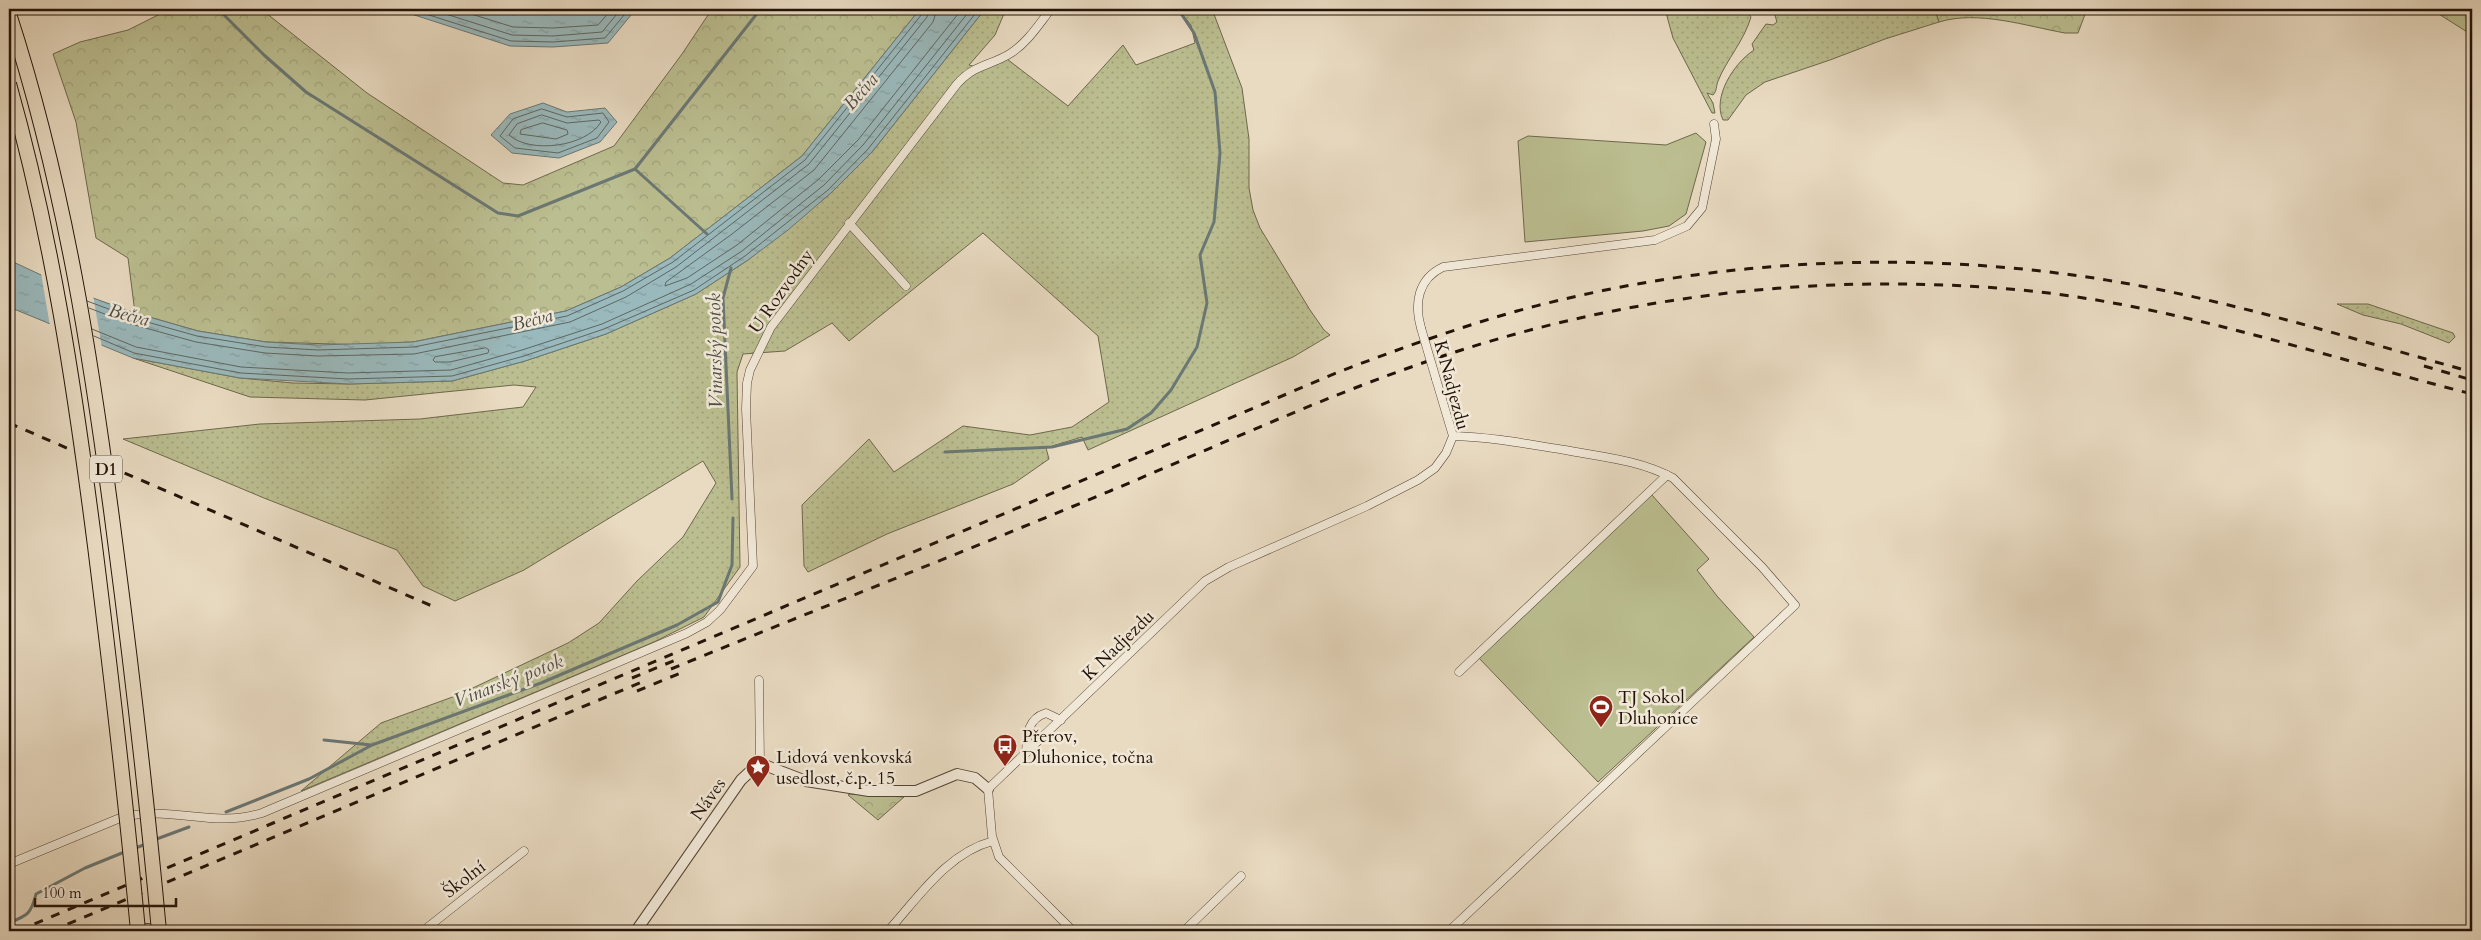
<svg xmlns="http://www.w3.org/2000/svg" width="2481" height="940" font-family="Cardo,serif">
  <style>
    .grass { fill: url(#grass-dots); stroke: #6e684c }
    .forest { fill: url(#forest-crowns); stroke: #6e684c }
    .garden { fill: #bbbe90; stroke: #6e684c }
    .water { fill: url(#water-ripples); stroke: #6a7774 }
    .pier { fill: #e9dbc2 }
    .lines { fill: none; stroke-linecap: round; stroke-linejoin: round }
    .shore { stroke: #5e6662; stroke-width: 1 }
    .stream { stroke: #6a7774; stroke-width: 3 }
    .minor-casing { stroke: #544537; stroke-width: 9 }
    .tertiary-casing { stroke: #544537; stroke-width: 12 }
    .minor { stroke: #f1e8d7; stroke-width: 8 }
    .tertiary { stroke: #f1e8d7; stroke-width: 10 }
    .rail { stroke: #221309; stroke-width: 3; stroke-dasharray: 9 9; stroke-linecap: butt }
    .minor-bridge-casing { stroke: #544537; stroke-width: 9; stroke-linecap: butt }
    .motorway-bridge-casing { stroke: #221309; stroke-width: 16; stroke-linecap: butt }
    .minor-bridge { stroke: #f1e8d7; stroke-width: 8 }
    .motorway-bridge { stroke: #e9dbc2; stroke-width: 14 }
    .labels { text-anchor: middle; stroke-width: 5; stroke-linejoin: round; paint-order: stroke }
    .shield { fill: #f1e8d7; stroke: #605347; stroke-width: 1 }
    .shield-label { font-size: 16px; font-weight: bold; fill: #221309 }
    .street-label { font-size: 18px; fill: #221309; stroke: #f1e8d7 }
    .poi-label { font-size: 18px; fill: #221309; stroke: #f1e8d7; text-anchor: start }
    .water-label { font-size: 19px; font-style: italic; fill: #4c4d48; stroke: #f1e8d7 }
  </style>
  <defs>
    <pattern id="grass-dots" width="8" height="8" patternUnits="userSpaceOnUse" patternTransform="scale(1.25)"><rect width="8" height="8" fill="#bbbe90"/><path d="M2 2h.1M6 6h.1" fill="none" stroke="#a0a27b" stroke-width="1.8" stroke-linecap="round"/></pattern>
    <pattern id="forest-crowns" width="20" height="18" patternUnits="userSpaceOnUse" patternTransform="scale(1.25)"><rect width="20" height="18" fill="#bbbe90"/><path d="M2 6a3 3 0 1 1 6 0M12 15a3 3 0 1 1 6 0" fill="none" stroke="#a0a27b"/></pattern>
    <pattern id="water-ripples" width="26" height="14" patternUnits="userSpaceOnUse" patternTransform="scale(1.25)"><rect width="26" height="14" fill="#9ab9bc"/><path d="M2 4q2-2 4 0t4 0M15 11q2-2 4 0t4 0" fill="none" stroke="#849ea0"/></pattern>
  </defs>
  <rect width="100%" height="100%" fill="#e9dbc2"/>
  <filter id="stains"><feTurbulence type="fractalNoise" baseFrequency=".004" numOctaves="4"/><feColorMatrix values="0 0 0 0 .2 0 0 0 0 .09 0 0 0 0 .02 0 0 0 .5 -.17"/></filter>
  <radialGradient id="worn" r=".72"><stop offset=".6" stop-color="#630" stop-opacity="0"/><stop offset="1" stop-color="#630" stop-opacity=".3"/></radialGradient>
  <!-- grass -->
  <g class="grass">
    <path d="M 985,9 L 1006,9 L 995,35 L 969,65 L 982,69 L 1007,59 L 1068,106 L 1123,45 L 1136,65 L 1195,43 L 1191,25 L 1178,9 L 1212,9 L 1242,88 L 1249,139 L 1249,188 L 1253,210 L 1260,228 L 1310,310 L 1324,330 L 1330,335 L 1293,357 L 1088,450 L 1082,437 L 1046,448 L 1049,459 L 1013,484 L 887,534 L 808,572 L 804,566 L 802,505 L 869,439 L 894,472 L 963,426 L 1030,435 L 1072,427 L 1109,402 L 1098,336 L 983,233 L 849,341 L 832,323 L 785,351 L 743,354 L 737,372 L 740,567 L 704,617 L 654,642 L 301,791 L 381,723 L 458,695 L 568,643 L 599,623 L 637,581 L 683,537 L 716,483 L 703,461 L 524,570 L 455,601 L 423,586 L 397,550 L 264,498 L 123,439 L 260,424 L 420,419 L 523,407 L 536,387 L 514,385 L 365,400 L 250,397 L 133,358 L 240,378 L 293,383 L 349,384 L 452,381 L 525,361 L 606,334 L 696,294 L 748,260 L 831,193 L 872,152 Z"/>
    <path d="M 1665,9 L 1746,9 L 1751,17 C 1744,41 1727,59 1718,81 C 1716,86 1717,91 1713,95 L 1707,93 L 1713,103 L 1715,113 L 1712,113 L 1673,38 Z"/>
    <path d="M 1773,9 L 1935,9 L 1939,22 L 1885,39 L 1830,60 L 1765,82 L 1746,95 L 1728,120 L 1723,120 C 1712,97 1734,63 1754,50 L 1752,44 L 1766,24 L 1773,25 L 1777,22 Z"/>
    <path d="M 2337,304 L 2368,304 L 2453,333 L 2455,337 L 2449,343 L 2401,324 L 2363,315 Z"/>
  </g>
  <!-- forest -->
  <g class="forest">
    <path d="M 170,9 L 261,9 L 367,93 L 503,183 L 523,185 L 614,146 L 682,54 L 712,9 L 920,9 L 802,156 L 670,258 L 621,287 L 566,311 L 413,342 L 368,345 L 266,342 L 198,331 L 135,313 L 128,258 L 96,238 L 76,122 L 53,54 L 80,42 L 128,30 Z"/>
    <path d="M 1935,9 L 2087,9 L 2078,33 L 2065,33 C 2026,26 1978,10 1939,22 Z"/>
    <path d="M 2430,9 L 2472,9 L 2472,35 L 2434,11 Z"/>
    <path d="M 850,794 L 904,797 L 878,820 L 848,795 Z"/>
  </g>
  <!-- garden -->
  <g class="garden">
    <path d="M 1696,133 L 1706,142 L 1686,214 L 1669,226 L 1643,231 L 1525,242 L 1518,141 L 1528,136 L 1666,145 Z"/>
    <path d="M 1651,494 L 1709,559 L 1697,570 L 1717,596 L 1754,637 L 1598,782 L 1477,656 Z"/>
  </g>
  <!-- water -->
  <g class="water">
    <path d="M 396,9 L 636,9 L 608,43 L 553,47 L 510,46 Z"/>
    <path d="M 920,9 L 985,9 L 872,152 L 831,193 L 788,230 L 748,260 L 696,294 L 606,334 L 525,361 L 452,381 L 349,384 L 240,378 L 133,358 L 9,307 L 9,260 L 82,294 L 135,313 L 198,331 L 266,342 L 318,345 L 413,342 L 566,311 L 621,287 L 670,258 L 802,156 Z"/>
    <path d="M 543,103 L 567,112 L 605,108 L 617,122 L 600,142 L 559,158 L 512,153 L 491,135 L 510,114 Z"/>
  </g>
  <!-- pier -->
  <path class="pier" d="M 41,273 L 93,295 L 102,348 L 50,326 Z"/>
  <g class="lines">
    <!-- shore -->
    <g class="shore">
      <path d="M 410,9 L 511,41 L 553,42 L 605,38 L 629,9"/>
      <path d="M 430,9 L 512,35 L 553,36 L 602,32 L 621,9"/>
      <path d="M 455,9 L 513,27 L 553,28 L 598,25 L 612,9"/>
      <path d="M 937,9 L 933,22 L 814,170 L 732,234 L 666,282 L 665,286 L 687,278 L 737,245 L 819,179 L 858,140 L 962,9"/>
      <path d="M 542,109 L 567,117 L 603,113 L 609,122 L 597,138 L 558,153 L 515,148 L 500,136 L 513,119 Z"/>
      <path d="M 542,115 L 567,123 L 599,120 L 601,122 C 586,147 530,154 509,135 L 517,124 Z"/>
      <path d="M 543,123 L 567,130 L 568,134 L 556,139 L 520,134 L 521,130 Z"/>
      <path d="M 87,301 L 133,318 L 197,336 L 266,347 L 318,350 L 414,347 L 567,316 L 623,291 L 673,262 L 805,160 L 922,14 L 923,9"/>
      <path d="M 89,308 L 131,324 L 196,342 L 265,353 L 318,356 L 414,354 L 570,322 L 626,297 L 676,267 L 809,164 L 927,17 L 929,9"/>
      <path d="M 92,329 L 136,347 L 241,367 L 348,373 L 451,370 L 522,350 L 602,324 L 691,284 L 742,251 L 824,185 L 863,145 L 971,9"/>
      <path d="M 94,336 L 134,353 L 241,373 L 348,379 L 452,376 L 524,356 L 604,329 L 694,290 L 745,256 L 828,190 L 868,149 L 979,9"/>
      <path d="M 486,348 L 489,350 L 488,353 L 450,362 L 435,362 L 433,360 L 435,357 Z"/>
    </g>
    <!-- stream -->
    <g class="stream">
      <path d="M 218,9 L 264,55 L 306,92 L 498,213 L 518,216 L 635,169 L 707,234"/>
      <path d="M 635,169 L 759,11"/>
      <path d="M 731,268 L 723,298 L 732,499"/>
      <path d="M 945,452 L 1052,447 L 1127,429 L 1151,413 L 1171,390 L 1197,347 L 1207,303 L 1200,255 L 1214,222 L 1220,153 L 1215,92 L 1194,33 L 1178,9"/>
      <path d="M 324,740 L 371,745"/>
      <path d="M 226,812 L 309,779 L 372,745 L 541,683 L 677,625 L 718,602 L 732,565 L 733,518"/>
      <path d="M 154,840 L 189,827"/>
      <path d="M 133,849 L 146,844"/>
      <path d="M 9,923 C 28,915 31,914 36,894 L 85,868 L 127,851"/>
    </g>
    <defs>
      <g id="minor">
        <path d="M 849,223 L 906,286"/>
        <path d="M 1421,328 C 1414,303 1418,279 1443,267 L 1655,240 L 1687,226 L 1702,208 L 1716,139 L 1714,124"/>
        <path d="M 1459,672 L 1667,475"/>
        <path d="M 759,680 L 760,765"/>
        <path d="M 1026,753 C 1027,735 1027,719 1046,713 L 1061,720"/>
        <path d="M 9,864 L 120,818 C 170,804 211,829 262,813 L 687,633 L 707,622 L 720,610 L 753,566 L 746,409 L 747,383 L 750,370 L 771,327 L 957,84 C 976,63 991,66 1011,53 C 1028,42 1039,24 1051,9"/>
        <path d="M 423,931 L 524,851"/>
        <path d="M 888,931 C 918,898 947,853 993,841"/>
        <path d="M 1073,931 L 999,857 L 992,836 L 988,789 L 1205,581 L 1229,567 L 1367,506 L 1418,480 L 1435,468 L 1446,453 L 1453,436 L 1436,379"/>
        <path d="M 1184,931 L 1241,876"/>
        <path d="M 1449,931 L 1795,605 L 1762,567 L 1673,478 C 1639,460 1602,457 1565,450 C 1527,444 1491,437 1453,436"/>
      </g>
      <g id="tertiary">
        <path d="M 131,931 L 147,929 L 167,931"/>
        <path d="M 636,931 L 741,780 L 757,765 L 767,766 L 806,781 L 869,791 L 916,791 L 957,774 L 975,778 L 988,789"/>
      </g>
    </defs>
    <!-- minor casing -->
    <use href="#minor" class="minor-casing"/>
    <!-- tertiary casing -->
    <use href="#tertiary" class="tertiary-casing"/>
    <!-- minor -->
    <use href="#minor" class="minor"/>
    <!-- tertiary -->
    <use href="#tertiary" class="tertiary"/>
    <!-- rail -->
    <g class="rail">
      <path d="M 2424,366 L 2472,380"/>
      <path d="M 9,423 L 432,606"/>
      <path d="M 671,669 C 817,609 964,552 1110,491 C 1220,445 1329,394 1443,356 C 1629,294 1825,272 2021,290 C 2176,305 2322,356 2472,394"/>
      <path d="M 632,678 L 678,659"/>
      <path d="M 637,691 L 683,672"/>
      <path d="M 18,931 L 1341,371 C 1399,349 1457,328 1517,311 C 1723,255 1942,247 2151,288 C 2260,309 2366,343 2472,372"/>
      <path d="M 51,931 L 644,681"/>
    </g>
    <defs>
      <path id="minor-bridge" d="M 1421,328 L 1436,379"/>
      <g id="motorway-bridge">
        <path d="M 9,14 C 65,186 92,362 115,541 C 132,671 147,801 159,931"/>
        <path d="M 9,84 C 52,236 75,390 95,546 C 111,674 126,802 138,931"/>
      </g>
    </defs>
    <!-- minor-bridge casing -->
    <use href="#minor-bridge" class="minor-bridge-casing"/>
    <!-- motorway-bridge casing -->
    <use href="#motorway-bridge" class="motorway-bridge-casing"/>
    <!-- minor-bridge -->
    <use href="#minor-bridge" class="minor-bridge"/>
    <!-- motorway-bridge -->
    <use href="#motorway-bridge" class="motorway-bridge"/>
  </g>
  <!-- icons -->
  <defs>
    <symbol id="stadium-pin" viewBox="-11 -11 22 30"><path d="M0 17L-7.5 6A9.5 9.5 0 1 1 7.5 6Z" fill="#8f2418" stroke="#f1e8d7"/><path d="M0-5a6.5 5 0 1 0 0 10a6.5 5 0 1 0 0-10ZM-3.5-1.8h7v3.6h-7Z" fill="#fff"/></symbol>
    <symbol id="bus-pin" viewBox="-11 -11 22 30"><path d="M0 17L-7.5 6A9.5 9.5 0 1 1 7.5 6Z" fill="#8f2418" stroke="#f1e8d7"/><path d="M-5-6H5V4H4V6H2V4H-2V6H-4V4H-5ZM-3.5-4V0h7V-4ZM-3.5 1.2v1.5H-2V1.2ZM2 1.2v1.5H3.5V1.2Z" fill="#fff"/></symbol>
    <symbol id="sight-pin" viewBox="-11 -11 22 30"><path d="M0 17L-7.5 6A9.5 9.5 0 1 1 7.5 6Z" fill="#8f2418" stroke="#f1e8d7"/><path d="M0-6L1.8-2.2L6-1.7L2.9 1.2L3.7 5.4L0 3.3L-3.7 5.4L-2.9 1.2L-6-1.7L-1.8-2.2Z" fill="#fff"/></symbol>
  </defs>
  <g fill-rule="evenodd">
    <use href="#stadium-pin" x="1587" y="693" width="28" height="38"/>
    <use href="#bus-pin" x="991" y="732" width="28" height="38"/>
    <use href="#sight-pin" x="744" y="753" width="28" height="38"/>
  </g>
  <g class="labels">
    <!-- shield labels -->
    <rect class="shield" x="90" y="455.5" width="32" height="27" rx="4"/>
    <g class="shield-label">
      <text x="106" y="475">D1</text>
    </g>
    <!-- street labels -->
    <g class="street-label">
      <text transform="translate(781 291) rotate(-55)" y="6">U Rozvodny</text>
      <text transform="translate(1452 385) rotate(75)" y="6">K Nadjezdu</text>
      <text transform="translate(1118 645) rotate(-44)" y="6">K Nadjezdu</text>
      <text transform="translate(708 799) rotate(-55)" y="6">Náves</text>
      <text transform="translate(464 879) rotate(-38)" y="6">Školní</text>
    </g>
    <!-- poi labels -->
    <g class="poi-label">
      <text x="1618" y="703">TJ Sokol<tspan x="1618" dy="21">Dluhonice</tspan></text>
      <text x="1022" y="742">Přerov,<tspan x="1022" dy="21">Dluhonice, točna</tspan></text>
      <text x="776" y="763">Lidová venkovská<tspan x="776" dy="21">usedlost, č.p. 15</tspan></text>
    </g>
    <!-- water labels -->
    <g class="water-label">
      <text transform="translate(860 91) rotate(-49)" y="7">Bečva</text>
      <text transform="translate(129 314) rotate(15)" y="7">Bečva</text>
      <text transform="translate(532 319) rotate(-14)" y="7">Bečva</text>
      <text transform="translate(714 351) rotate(-91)" y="7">Vinarský potok</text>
      <text transform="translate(508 680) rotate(-21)" y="7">Vinarský potok</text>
    </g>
  </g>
  <!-- margin -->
  <rect width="2481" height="940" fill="none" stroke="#e9dbc2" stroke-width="30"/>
  <rect x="10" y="10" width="2461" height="920" fill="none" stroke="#221309" stroke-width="2.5"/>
  <rect x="15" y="15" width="2451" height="910" fill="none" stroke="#221309"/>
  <!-- scale -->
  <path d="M35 898v8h141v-8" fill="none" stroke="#221309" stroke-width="2.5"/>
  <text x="42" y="898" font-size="15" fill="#221309" stroke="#f1e8d7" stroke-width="4" paint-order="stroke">100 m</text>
  <rect width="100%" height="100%" filter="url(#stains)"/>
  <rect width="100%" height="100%" fill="url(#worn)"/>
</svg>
